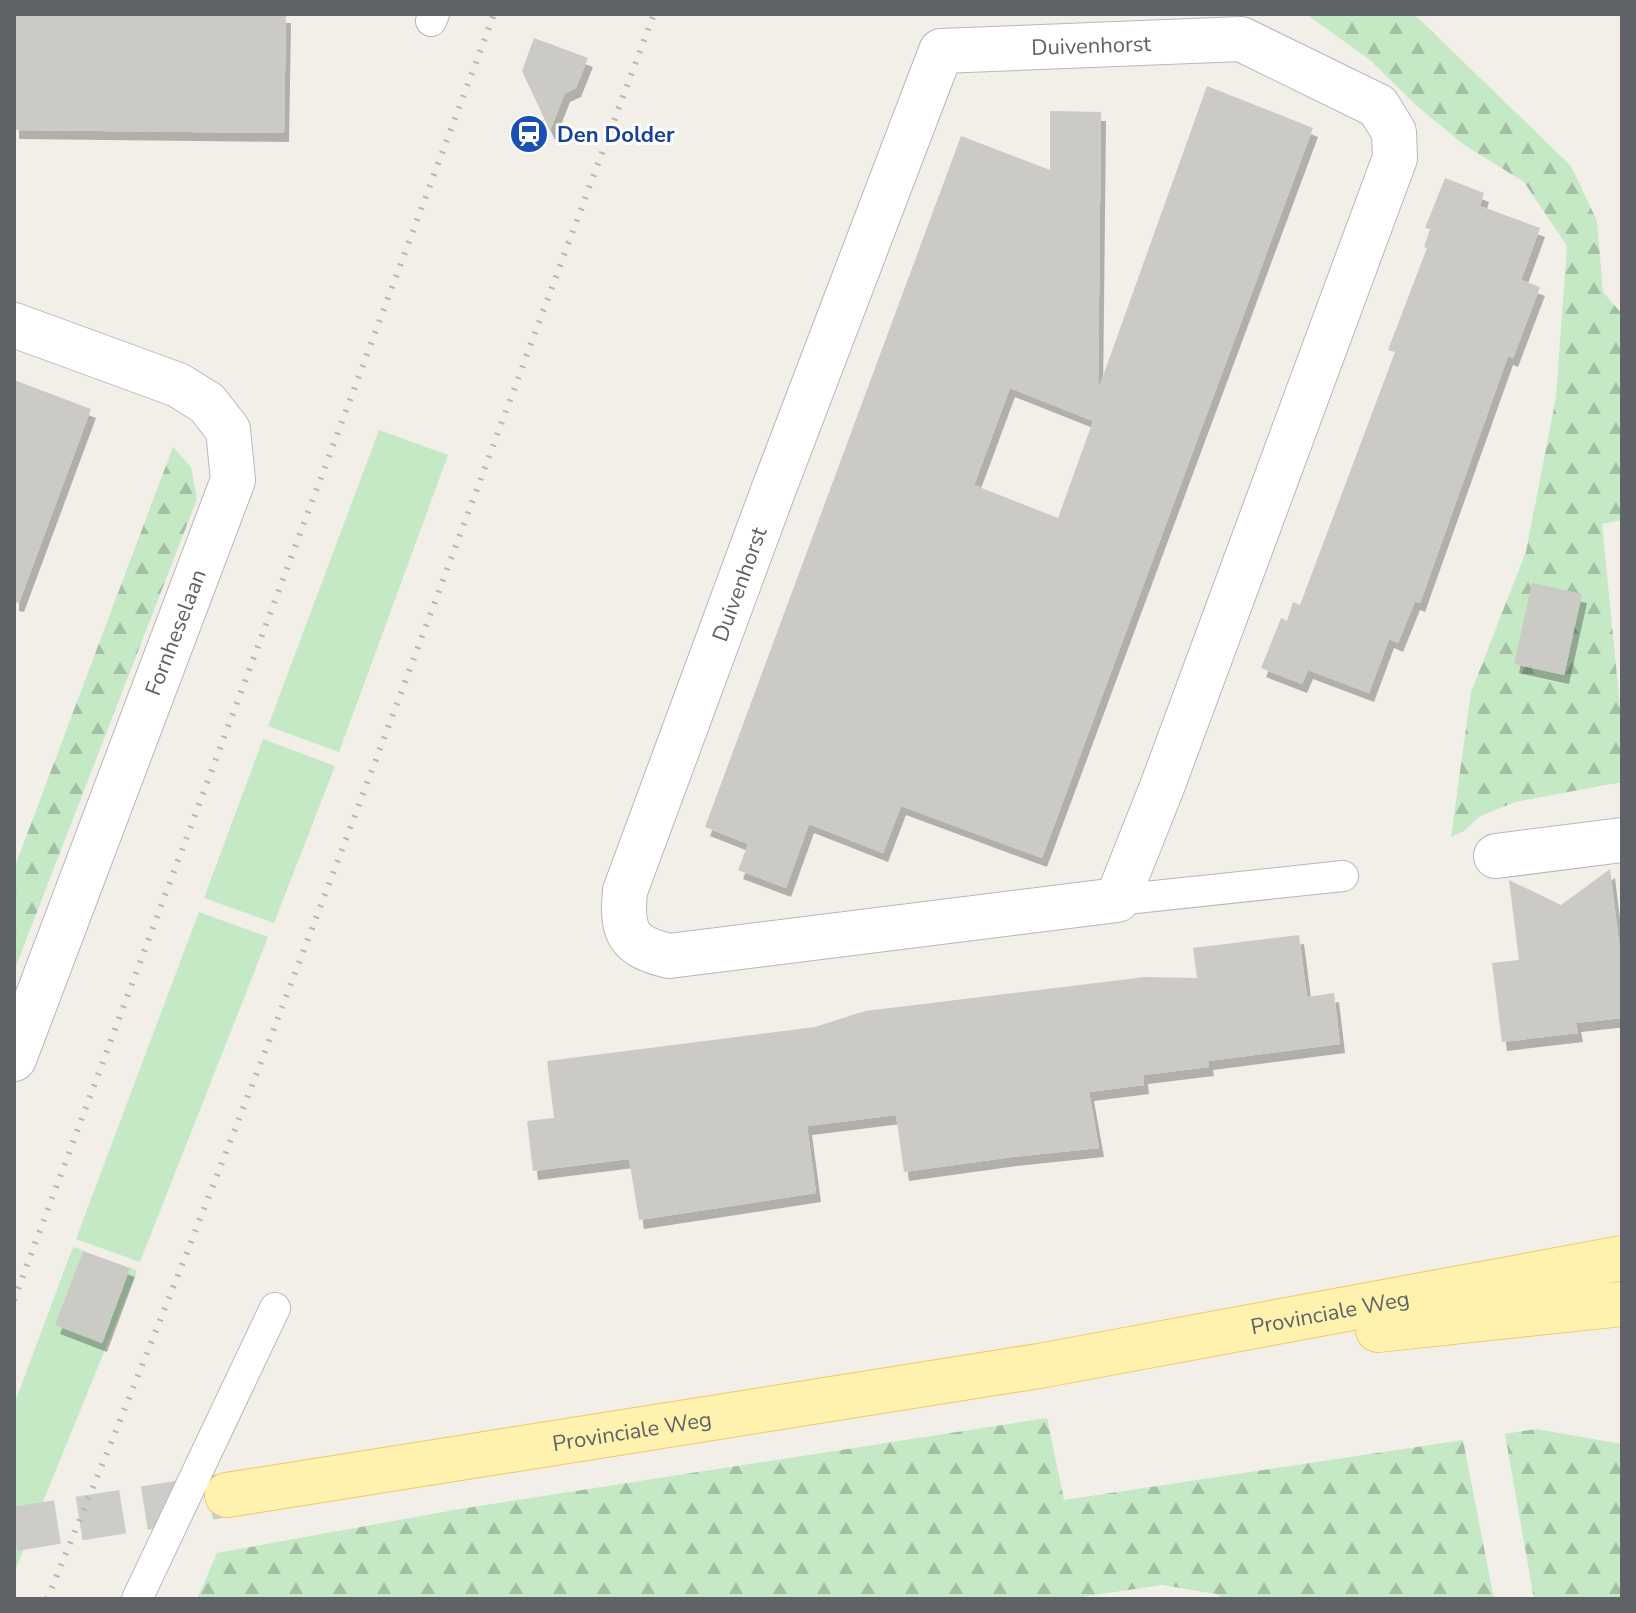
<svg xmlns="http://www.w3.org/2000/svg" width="1636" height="1613" font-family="'Nunito Sans',sans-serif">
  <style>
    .green { fill: #c5e8c5 }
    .forest { fill: url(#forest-firs) }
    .building { fill: #cccac5; fill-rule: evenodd; filter: url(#shadow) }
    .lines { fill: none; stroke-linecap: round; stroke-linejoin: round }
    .primary-tunnel { stroke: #ccccc8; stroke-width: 44; stroke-dasharray: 44 22; stroke-linecap: butt }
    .lane-casing { stroke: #b5b8bc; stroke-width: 32 }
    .street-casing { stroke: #b5b8bc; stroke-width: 46 }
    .primary-casing { stroke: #f2c960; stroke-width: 46 }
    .lane { stroke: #fff; stroke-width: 30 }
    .street { stroke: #fff; stroke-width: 44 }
    .primary { stroke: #fff2af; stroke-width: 44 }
    .rail { stroke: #b6b7b8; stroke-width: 6; stroke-dasharray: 2 10; stroke-linecap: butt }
    .labels { text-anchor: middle; stroke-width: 6; stroke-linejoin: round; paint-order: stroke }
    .street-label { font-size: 22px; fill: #5f6368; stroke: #fff }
    .transit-label { font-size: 22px; font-weight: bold; fill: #164399; stroke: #fff; text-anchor: start }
  </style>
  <defs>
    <pattern id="forest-firs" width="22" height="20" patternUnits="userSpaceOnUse" patternTransform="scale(2)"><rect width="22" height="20" fill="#c5e8c5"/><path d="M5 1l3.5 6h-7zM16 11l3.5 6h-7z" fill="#a3c0a4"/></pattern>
    <filter id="shadow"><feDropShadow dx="5" dy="9" stdDeviation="0" flood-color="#0004"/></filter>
  </defs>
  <rect width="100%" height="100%" fill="#f1efe8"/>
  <!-- green -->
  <g class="green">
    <path d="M 379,430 L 448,455 L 339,752 L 268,726 Z"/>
    <path d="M 263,739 L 335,766 L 274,923 L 204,898 Z"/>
    <path d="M 199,912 L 268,937 L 140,1262 L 76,1239 Z"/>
    <path d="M 73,1247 L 83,1250 L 56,1325 L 103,1342 L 130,1267 L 137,1271 L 14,1573 L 14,1405 Z"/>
  </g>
  <!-- forest -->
  <g class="forest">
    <path d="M 1306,14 L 1414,14 L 1571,166 L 1597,221 L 1603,292 L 1622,314 L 1622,520 L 1602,524 L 1622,727 L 1622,782 L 1515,802 L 1480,816 L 1464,831 L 1451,837 L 1471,692 L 1526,552 L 1556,397 L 1567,246 L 1524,182 L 1463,144 L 1417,106 L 1370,60 Z"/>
    <path d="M 173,447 L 191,467 L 197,499 L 14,971 L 14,869 Z"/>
    <path d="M 1047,1418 L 1064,1500 L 1463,1440 L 1494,1599 L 1224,1599 L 1216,1594 L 1162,1585 L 1068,1599 L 197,1599 L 217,1553 L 460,1509 Z"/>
    <path d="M 1536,1429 L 1622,1444 L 1622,1599 L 1534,1599 L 1505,1434 Z"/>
  </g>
  <!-- building -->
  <g class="building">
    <path d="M 14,14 L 286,14 L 284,133 L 14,130 Z"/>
    <path d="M 534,38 L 588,58 L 576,88 L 565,93 L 550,131 L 522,71 Z"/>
    <path d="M 1207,86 L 1313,128 L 1042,858 L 901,806 L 883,853 L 809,824 L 786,888 L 738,870 L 748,844 L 705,827 L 961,136 L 1050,170 L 1050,111 L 1101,112 L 1098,390 ZM 1010,388 L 1093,421 L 1058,518 L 974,485 Z"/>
    <path d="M 1445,178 L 1484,193 L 1480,206 L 1540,228 L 1521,280 L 1540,287 L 1513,358 L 1508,356 L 1420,603 L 1415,601 L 1398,643 L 1389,639 L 1369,693 L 1308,670 L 1302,684 L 1261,668 L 1281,618 L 1287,621 L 1293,602 L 1300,605 L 1395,352 L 1388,350 L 1427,248 L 1424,247 L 1430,229 L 1425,228 Z"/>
    <path d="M 14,380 L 91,409 L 19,603 L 14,602 Z"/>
    <path d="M 1532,583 L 1582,594 L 1564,675 L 1514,664 Z"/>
    <path d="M 1610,869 L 1622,967 L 1622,1018 L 1576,1023 L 1578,1033 L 1502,1042 L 1492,963 L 1519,960 L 1509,880 L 1561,905 Z"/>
    <path d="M 1299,935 L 1307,997 L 1334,993 L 1340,1044 L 1208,1061 L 1209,1067 L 1143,1075 L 1144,1085 L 1089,1092 L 1099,1148 L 1012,1157 L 904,1172 L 896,1115 L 807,1126 L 816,1193 L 639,1220 L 629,1159 L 533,1171 L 527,1121 L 554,1118 L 547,1061 L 815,1027 L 865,1011 L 1145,977 L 1197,978 L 1193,948 Z"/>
    <path d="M 83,1251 L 130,1268 L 102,1343 L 55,1325 Z"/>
  </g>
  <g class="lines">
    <!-- primary-tunnel -->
    <path class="primary-tunnel" d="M 14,1529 L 227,1495"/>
    <defs>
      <g id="lane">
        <path d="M 431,21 L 434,14"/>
        <path d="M 1117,900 L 1343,876"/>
        <path d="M 137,1599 L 275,1308"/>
      </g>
      <g id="street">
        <path d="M 1241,39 L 1378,106 L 1394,132 L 1395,158 L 1162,787 L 1117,900 L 669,956 C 628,946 621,933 625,891 L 773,491 L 941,51 Z"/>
        <path d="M 14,325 L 178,385 L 207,403 L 228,430 L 233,480 L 14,1059"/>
        <path d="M 1496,856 L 1622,840"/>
      </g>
      <g id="primary">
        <path d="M 1378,1330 L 1622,1304"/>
        <path id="s1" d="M 227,1495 L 1039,1366 L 1622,1258"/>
      </g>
    </defs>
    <!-- lane casing -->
    <use href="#lane" class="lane-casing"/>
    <!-- street casing -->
    <use href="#street" class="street-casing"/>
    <!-- primary casing -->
    <use href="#primary" class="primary-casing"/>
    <!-- lane -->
    <use href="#lane" class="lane"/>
    <!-- street -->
    <use href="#street" class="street"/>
    <!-- primary -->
    <use href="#primary" class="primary"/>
    <!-- rail -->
    <g class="rail">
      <path d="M 14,1300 L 494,14"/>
      <path d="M 47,1599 C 264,1076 455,544 654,14"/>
    </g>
  </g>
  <!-- icons -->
  <defs>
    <symbol id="station-disc" viewBox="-11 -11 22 22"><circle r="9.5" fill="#1a4fb4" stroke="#fff"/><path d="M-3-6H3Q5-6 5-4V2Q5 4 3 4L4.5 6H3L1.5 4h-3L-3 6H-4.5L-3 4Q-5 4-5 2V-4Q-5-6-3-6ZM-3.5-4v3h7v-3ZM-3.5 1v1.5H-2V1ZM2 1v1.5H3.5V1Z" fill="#fff"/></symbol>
  </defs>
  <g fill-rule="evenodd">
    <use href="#station-disc" x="507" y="112" width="44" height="44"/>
  </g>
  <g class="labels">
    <!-- street labels -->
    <g class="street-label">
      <text transform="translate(1091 45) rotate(-2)" y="8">Duivenhorst</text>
      <text transform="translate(739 584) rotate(-70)" y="8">Duivenhorst</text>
      <text transform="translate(175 632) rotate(-69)" y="8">Fornheselaan</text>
      <text dy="8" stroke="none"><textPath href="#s1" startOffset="1118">Provinciale Weg</textPath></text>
      <text dy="8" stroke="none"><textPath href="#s1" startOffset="410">Provinciale Weg</textPath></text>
    </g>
    <!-- transit labels -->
    <g class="transit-label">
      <text x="557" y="142">Den Dolder</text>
    </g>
  </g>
  <!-- border -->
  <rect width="1636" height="1613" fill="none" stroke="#5f6368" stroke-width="32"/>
</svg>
